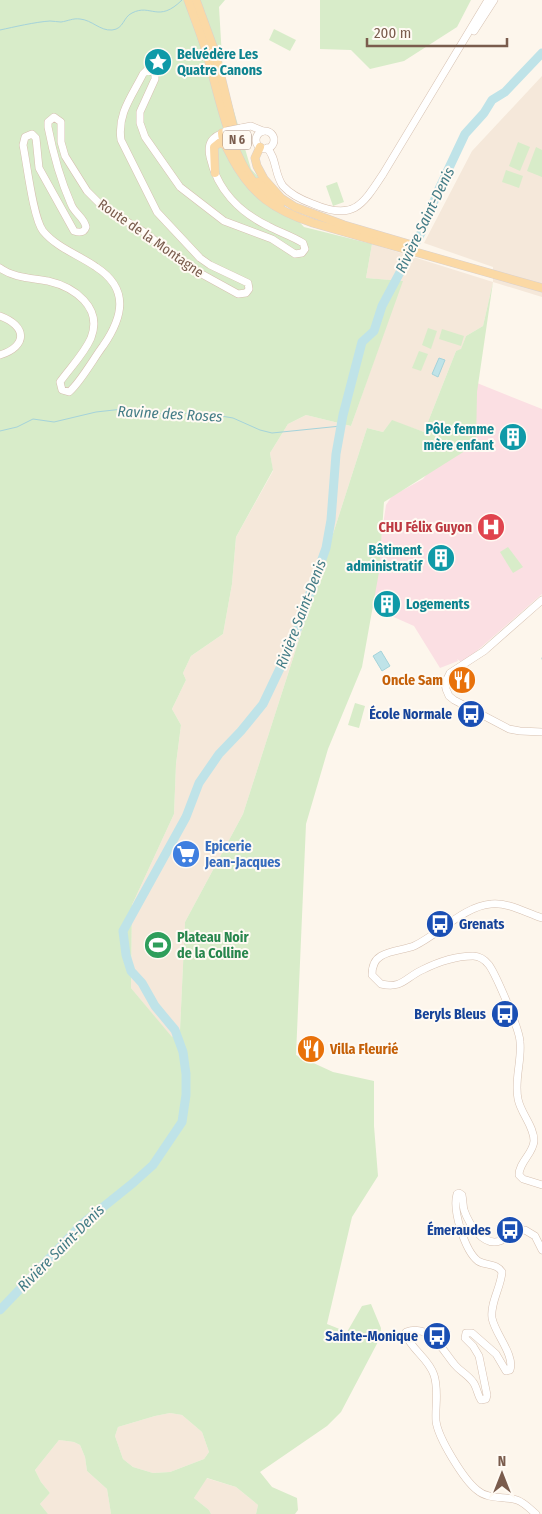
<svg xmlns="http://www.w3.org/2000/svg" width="542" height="1514" font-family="'Fira Sans Condensed',sans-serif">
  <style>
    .residential { fill: #f5e8da }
    .medical { fill: #fbdfe3 }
    .green { fill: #d8ecc9; fill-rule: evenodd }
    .water { fill: #bfe3e8; stroke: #a5d3da }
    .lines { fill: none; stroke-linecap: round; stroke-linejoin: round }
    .stream { stroke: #a5d3da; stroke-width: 1 }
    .river { stroke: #bfe3e8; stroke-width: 9 }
    .secondary-casing { stroke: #d6c0b0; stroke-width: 8 }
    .primary-casing { stroke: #dad1cd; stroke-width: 9 }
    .secondary { stroke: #fff; stroke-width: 7 }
    .primary { stroke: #fbd9a5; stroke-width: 8 }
    .secondary-bridge-casing { stroke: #d6c0b0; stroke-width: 8; stroke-linecap: butt }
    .secondary-bridge { stroke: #fff; stroke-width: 7 }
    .labels { text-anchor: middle; stroke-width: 4; stroke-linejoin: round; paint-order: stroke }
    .shield { fill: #fffaf3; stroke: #a28b7f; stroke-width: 1 }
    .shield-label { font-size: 12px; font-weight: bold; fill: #7a5c4d }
    .culture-label { font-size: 14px; font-weight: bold; fill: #0d838f; stroke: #fffaf3; text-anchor: start }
    .street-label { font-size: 14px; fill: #7a5c4d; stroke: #fffaf3 }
    .health-label { font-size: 14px; font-weight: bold; fill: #be3a42; stroke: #fffaf3; text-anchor: end }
    .food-label { font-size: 14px; font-weight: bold; fill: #c56008; stroke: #fffaf3; text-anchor: end }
    .transit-label { font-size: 14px; font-weight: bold; fill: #164399; stroke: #fffaf3; text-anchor: end }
    .shop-label { font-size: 14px; font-weight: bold; fill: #366cbe; stroke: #fffaf3; text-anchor: start }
    .leisure-label { font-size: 14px; font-weight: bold; fill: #27864d; stroke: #fffaf3; text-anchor: start }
    .water-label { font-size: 15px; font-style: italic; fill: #437c86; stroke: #fffaf3 }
  </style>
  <rect width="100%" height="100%" fill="#fdf6ec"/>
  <!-- residential -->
  <g class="residential">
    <path d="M 542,76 L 542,297 L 493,282 L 483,326 L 466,336 L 461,350 L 456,351 L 424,432 L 392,421 L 383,432 L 367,428 L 243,814 L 185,922 L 180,1030 L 172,1038 L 131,988 L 132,905 L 174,814 L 176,764 L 181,725 L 172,709 L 186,680 L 183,673 L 191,656 L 223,634 L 232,584 L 236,537 L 273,471 L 270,453 L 288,424 L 306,415 L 351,426 L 402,281 L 366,278 L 372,244 L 493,282 L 493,267 L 424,243 L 472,151 Z"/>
    <path d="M 170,1413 L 182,1415 L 202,1432 L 209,1452 L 204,1459 L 170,1472 L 153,1473 L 133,1467 L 123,1459 L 115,1436 L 118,1427 L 155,1416 Z"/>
    <path d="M 59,1440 L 74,1442 L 80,1445 L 85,1457 L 87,1471 L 107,1489 L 111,1514 L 48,1514 L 40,1504 L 50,1493 L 41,1482 L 35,1470 Z"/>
    <path d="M 206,1478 L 236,1487 L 258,1505 L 256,1514 L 211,1514 L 209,1510 L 194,1498 Z"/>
  </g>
  <!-- medical -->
  <path class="medical" d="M 477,383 L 542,409 L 542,594 L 471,656 L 461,662 L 457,659 L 458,661 L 440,668 L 414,626 L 371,607 L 386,505 L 392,496 L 423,479 L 464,425 Z"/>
  <!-- green -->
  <g class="green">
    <path d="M 0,0 L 225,0 L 219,7 L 223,74 L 251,169 L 304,227 L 372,244 L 366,278 L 403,281 L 351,426 L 306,415 L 288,424 L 270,453 L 273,470 L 236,537 L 232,584 L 223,634 L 191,656 L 183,673 L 186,680 L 172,709 L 181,725 L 176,764 L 174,814 L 132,905 L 131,988 L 172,1037 L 180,1030 L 185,922 L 243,814 L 367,428 L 383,432 L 392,420 L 424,432 L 456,351 L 461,349 L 466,336 L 483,326 L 493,282 L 477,392 L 476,444 L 384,502 L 379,572 L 362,667 L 328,749 L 306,824 L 296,1055 L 333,1072 L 374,1081 L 374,1126 L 378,1176 L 352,1217 L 327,1324 L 347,1332 L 362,1306 L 371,1304 L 381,1328 L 380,1338 L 341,1412 L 327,1426 L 260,1472 L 272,1487 L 297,1498 L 298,1510 L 295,1514 L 256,1514 L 258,1505 L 236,1487 L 207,1478 L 194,1498 L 209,1510 L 211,1514 L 111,1514 L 107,1489 L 87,1471 L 85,1457 L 80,1445 L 74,1442 L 59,1440 L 35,1470 L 41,1482 L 50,1493 L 40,1504 L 48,1514 L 0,1514 ZM 170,1413 L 182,1415 L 202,1432 L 209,1452 L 204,1459 L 170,1472 L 153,1473 L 133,1467 L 123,1459 L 115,1436 L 118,1427 L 155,1416 Z"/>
    <path d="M 320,0 L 471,0 L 457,27 L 404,61 L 370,69 L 351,50 L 320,49 Z"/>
    <path d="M 274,29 L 296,40 L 290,51 L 269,40 Z"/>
    <path d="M 518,142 L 530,147 L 520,171 L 509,166 Z"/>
    <path d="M 536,147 L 542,150 L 542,177 L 527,171 Z"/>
    <path d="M 506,170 L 523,176 L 519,188 L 502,182 Z"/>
    <path d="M 337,182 L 344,202 L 333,206 L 326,186 Z"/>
    <path d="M 428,328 L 437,331 L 431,349 L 422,345 Z"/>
    <path d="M 442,329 L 464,336 L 461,346 L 439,339 Z"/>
    <path d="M 419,351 L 428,354 L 421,371 L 412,368 Z"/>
    <path d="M 508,547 L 523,567 L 513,573 L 500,552 Z"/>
    <path d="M 355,703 L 365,706 L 359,728 L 348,725 Z"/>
    <path d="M 154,939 L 163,940 L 162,951 L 152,949 Z"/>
  </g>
  <!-- water -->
  <g class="water">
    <path d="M 439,358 L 445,360 L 438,377 L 432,374 Z"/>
    <path d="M 381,651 L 390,666 L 382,671 L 373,656 Z"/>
  </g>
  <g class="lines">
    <!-- stream -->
    <g class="stream">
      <path d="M 0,30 C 14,27 35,22 50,21 C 54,21 57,22 61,22 C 68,21 73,18 80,19 C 92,20 100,31 112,30 C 124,29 123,17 132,13 C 151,3 158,24 182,0"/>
      <path d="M 0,431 L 17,427 L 33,419 L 54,422 L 96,412 L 123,409 L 152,414 L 204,413 L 233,418 L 260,430 L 272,433 L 341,426"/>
      <path d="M 542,659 L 542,658"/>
    </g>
    <!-- river -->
    <path class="river" d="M 0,1310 L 82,1224 L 133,1183 L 153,1165 L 182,1122 L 186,1095 L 186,1074 L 183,1052 L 175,1030 L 155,1006 L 142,983 L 131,971 L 126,955 L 123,931 L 186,817 L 199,783 L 219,754 L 241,731 L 263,704 L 293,641 L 326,548 L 331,520 L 336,454 L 343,415 L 362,342 L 374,331 L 382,306 L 421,233 L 439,189 L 465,134 L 484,113 L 492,100 L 505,92 L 542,53"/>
    <defs>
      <g id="secondary">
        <path d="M 474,31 L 494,0"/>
        <path d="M 241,128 L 251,126 L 263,131"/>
        <circle cx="265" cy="140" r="9"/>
        <path d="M 267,148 C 277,158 274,174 283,186 C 291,195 302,200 313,204 C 353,221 362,206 383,174 L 488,0"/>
        <path d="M 0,268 C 14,278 32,278 48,281 C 74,287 103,307 91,338 C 84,354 70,368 60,382 L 62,390 L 69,392 C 80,383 94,358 103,346 C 123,317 130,289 96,267 C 79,255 57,248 43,231 C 33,218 27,164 23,145 L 25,137 L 32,134 L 36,138 L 39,168 L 74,231 C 80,233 84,233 86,227 C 84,217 74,213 71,204 C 60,179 53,153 48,127 L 48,122 L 54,117 L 61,122 L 61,142 L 65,156 L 87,191 L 99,203 L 111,212 L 144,232 L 189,267 L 238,294 L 246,293 L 249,289 L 248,283 L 210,265 L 200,258 L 157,212 L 121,140 C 117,114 132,96 143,74 L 147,70 L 155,73 L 155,79 L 140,112 L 140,123 L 145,137 L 180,187 L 224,221 L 272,239 L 295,254 L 302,253 L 305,249 L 303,243 C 292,236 279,232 268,226 C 239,212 217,189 210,157 C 207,143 212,136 226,132"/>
        <path d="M 0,316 C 27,326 28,346 0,355"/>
        <path d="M 542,600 L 484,651 L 450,673 L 445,683 L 446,689 L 449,696 L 454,700 L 509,729 L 520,731 L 542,732"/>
        <path d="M 542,918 C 526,913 508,902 491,904 C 464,906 438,935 414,946 C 404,950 391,950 381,956 C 374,960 372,967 372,975 L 381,984 C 402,989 405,978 422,970 C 436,963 456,956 473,956 C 479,956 485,960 489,965 C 496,975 520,1030 520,1042 C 522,1061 514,1080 518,1099 C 521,1114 534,1126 534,1141 C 533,1154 519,1162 519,1175 L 523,1179 L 542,1185"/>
        <path d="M 536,1514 C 530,1509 525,1503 517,1500 C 505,1496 488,1500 477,1490 C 464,1480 438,1438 436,1421 C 435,1406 439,1390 434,1375 C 429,1359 412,1350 406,1335 L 406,1332 C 430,1323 443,1351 455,1365 C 460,1371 468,1375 473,1382 C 477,1387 477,1394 481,1400 L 486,1399 L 487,1395 L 479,1356 L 473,1346 L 465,1338 L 466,1333 L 472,1333 L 496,1354 L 506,1371 L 510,1370 C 515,1355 495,1334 492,1318 C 490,1303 501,1287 502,1272 C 497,1263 486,1266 478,1261 C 465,1251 452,1210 457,1194 L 459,1193 L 462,1195 C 463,1200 463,1206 464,1210 C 469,1224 483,1247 500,1241 C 509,1237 515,1231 525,1230 L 535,1236 L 542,1250"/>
      </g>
      <g id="primary">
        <path d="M 188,0 C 194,17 201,34 206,51 C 218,91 230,159 259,188"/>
        <path d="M 196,0 L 215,52 L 233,126"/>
        <path d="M 222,133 C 222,142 228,149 232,158 C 252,195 274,210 313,223 L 542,288"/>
        <path d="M 260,147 L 255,158 L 257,166 L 264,179 L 281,198 L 295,207 L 344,225 L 412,245"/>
        <path d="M 215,173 L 214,147 L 219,143 L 225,144"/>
        <path d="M 258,182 L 269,194 L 281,203"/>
      </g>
    </defs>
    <!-- secondary casing -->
    <use href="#secondary" class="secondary-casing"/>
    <!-- primary casing -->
    <use href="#primary" class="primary-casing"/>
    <!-- secondary -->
    <use href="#secondary" class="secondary"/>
    <!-- primary -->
    <use href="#primary" class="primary"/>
    <defs>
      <path id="secondary-bridge" d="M 226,131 L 241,128"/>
    </defs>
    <!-- secondary-bridge casing -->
    <use href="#secondary-bridge" class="secondary-bridge-casing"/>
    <!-- secondary-bridge -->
    <use href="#secondary-bridge" class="secondary-bridge"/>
  </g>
  <!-- icons -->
  <defs>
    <symbol id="sight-disc" viewBox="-11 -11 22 22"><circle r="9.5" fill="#0f9aa8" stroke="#fffaf3"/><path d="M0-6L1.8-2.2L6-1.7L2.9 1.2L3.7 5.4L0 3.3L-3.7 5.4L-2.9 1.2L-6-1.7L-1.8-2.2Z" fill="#fff"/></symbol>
    <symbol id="building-disc" viewBox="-11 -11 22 22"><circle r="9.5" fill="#0f9aa8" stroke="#fffaf3"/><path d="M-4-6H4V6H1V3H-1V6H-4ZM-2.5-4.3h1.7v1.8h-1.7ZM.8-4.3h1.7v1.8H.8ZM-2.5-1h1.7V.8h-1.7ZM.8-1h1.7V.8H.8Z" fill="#fff"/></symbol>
    <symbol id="hospital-disc" viewBox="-11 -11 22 22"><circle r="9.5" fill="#e0444e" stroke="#fffaf3"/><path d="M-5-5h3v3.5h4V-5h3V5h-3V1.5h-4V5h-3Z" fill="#fff"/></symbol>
    <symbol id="restaurant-disc" viewBox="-11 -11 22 22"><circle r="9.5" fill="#e8710a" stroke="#fffaf3"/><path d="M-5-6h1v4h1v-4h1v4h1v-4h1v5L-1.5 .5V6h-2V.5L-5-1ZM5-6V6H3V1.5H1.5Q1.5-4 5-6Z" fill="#fff"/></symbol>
    <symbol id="bus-disc" viewBox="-11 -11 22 22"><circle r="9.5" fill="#1a4fb4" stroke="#fffaf3"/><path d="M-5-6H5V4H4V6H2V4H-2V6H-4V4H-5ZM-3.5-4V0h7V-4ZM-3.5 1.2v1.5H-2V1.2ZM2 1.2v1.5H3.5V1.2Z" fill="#fff"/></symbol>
    <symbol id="supermarket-disc" viewBox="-11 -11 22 22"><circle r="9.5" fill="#3f7fe0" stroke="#fffaf3"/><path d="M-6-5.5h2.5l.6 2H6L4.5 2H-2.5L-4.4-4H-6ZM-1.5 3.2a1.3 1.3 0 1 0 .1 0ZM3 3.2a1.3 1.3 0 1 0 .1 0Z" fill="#fff"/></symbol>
    <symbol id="stadium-disc" viewBox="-11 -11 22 22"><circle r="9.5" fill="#2e9e5b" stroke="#fffaf3"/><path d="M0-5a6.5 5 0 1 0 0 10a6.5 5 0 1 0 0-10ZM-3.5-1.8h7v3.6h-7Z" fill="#fff"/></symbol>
  </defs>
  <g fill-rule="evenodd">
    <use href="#sight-disc" x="142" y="46" width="32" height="32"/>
    <use href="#building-disc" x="497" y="421" width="32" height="32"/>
    <use href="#hospital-disc" x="475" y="511" width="32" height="32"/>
    <use href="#building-disc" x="425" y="542" width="32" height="32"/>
    <use href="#building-disc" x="371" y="588" width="32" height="32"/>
    <use href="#restaurant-disc" x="446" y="664" width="32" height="32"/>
    <use href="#bus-disc" x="455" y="698" width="32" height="32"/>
    <use href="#supermarket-disc" x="170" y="838" width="32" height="32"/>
    <use href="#bus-disc" x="424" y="908" width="32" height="32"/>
    <use href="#stadium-disc" x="142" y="929" width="32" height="32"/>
    <use href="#bus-disc" x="489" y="998" width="32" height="32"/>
    <use href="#restaurant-disc" x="295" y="1033" width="32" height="32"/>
    <use href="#bus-disc" x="494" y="1214" width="32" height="32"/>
    <use href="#bus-disc" x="421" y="1320" width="32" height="32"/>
  </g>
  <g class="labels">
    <!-- shield labels -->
    <rect class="shield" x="223" y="130.5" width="28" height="19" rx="4"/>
    <g class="shield-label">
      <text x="237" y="144">N 6</text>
    </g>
    <!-- culture labels -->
    <g class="culture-label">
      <text x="177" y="59">Belvédère Les<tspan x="177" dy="16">Quatre Canons</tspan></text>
      <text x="494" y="434" text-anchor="end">Pôle femme<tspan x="494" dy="16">mère enfant</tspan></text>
      <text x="422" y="555" text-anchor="end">Bâtiment<tspan x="422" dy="16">administratif</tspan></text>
      <text x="406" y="609">Logements</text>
    </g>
    <!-- street labels -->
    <g class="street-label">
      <text transform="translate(151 238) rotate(35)" y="5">Route de la Montagne</text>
    </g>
    <!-- health labels -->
    <g class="health-label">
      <text x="472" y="532">CHU Félix Guyon</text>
    </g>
    <!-- food labels -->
    <g class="food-label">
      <text x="443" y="685">Oncle Sam</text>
      <text x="330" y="1054" text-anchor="start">Villa Fleurié</text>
    </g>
    <!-- transit labels -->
    <g class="transit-label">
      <text x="452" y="719">École Normale</text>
      <text x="459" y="929" text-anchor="start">Grenats</text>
      <text x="486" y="1019">Beryls Bleus</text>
      <text x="491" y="1235">Émeraudes</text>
      <text x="418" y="1341">Sainte-Monique</text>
    </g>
    <!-- shop labels -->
    <g class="shop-label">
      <text x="205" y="851">Epicerie<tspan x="205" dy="16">Jean-Jacques</tspan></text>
    </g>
    <!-- leisure labels -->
    <g class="leisure-label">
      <text x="177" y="942">Plateau Noir<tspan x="177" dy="16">de la Colline</tspan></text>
    </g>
    <!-- water labels -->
    <g class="water-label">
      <text transform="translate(425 220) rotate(-64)" y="5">Rivière Saint-Denis</text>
      <text transform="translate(170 414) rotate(3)" y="5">Ravine des Roses</text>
      <text transform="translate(301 614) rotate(-69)" y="5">Rivière Saint-Denis</text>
      <text transform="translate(61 1248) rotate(-45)" y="5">Rivière Saint-Denis</text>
    </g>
  </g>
  <!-- north arrow -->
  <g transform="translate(502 1474)" stroke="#fffaf3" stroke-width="4" paint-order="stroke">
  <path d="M0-4L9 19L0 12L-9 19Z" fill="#7a5c4d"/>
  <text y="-8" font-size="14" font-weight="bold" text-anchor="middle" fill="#7a5c4d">N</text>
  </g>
  <!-- scale -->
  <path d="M367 38v8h140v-8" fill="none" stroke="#7a5c4d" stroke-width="2.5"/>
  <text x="374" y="38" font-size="15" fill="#7a5c4d" stroke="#fffaf3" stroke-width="4" paint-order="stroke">200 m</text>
</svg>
